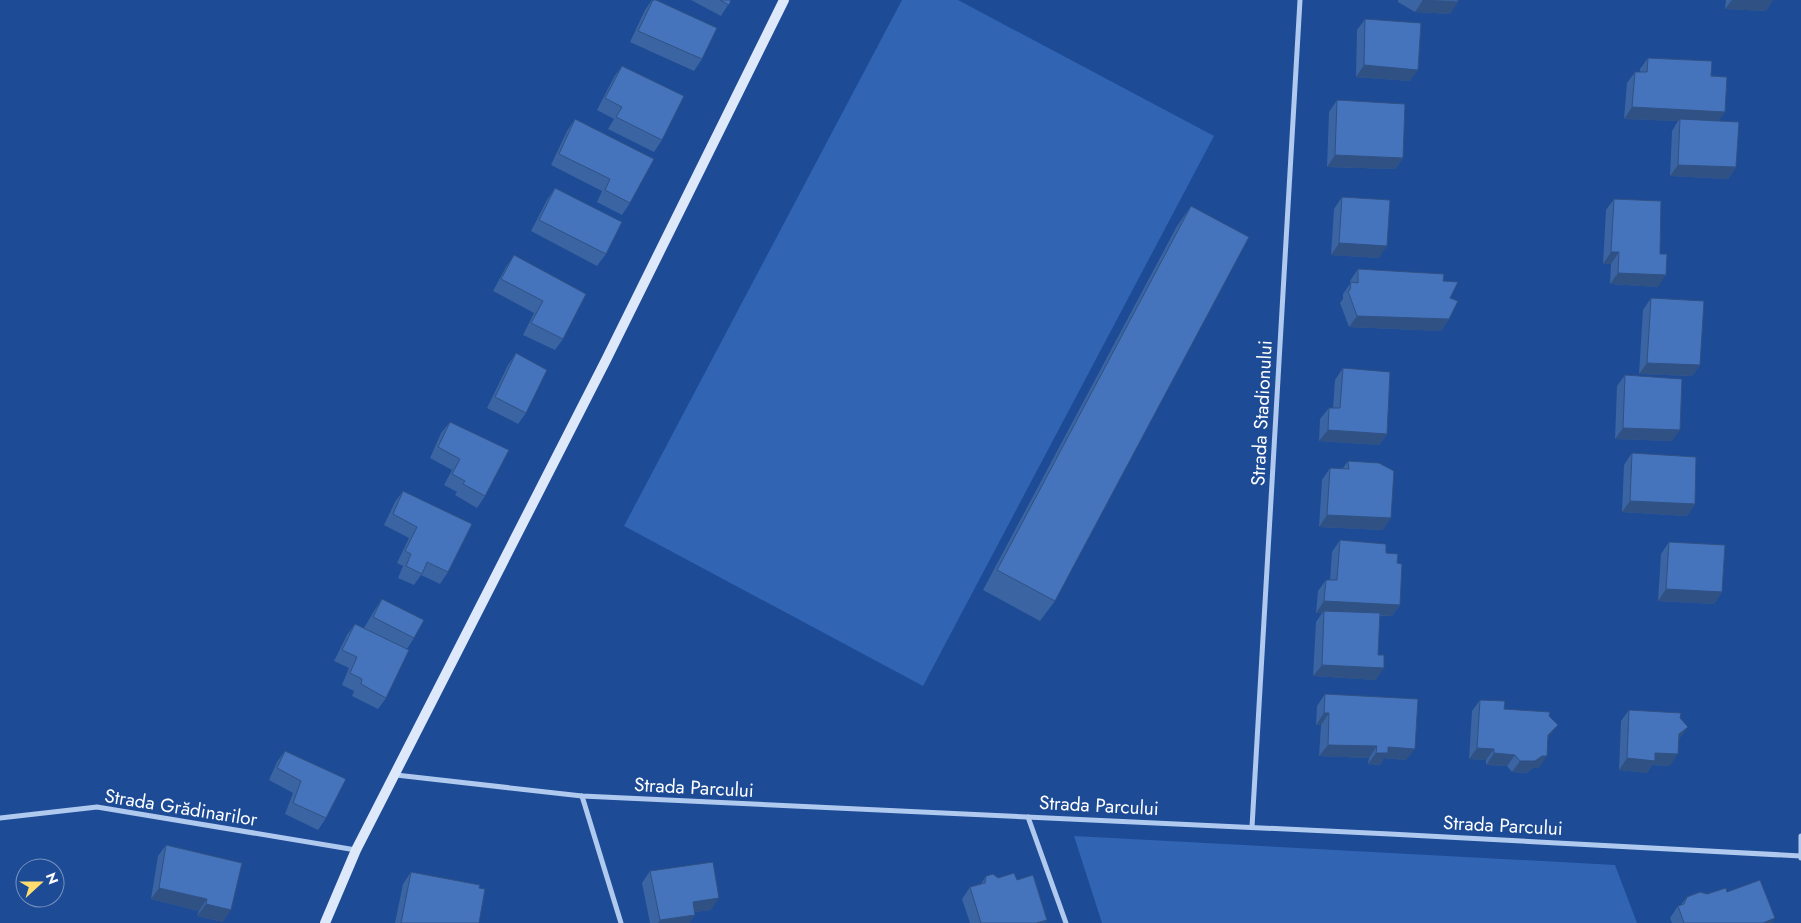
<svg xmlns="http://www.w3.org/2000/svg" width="1801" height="923" font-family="Jost,sans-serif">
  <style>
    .green { fill: #3164b3 }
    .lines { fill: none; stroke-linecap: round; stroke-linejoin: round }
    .minor { stroke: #b0c9ef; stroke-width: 5 }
    .secondary { stroke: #dde8fb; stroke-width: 10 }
    .wall { fill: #3b64a2 }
    .shaded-wall { fill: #305184 }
    .building { fill: #4574bc; stroke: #305184 }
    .labels { text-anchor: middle; stroke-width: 4; stroke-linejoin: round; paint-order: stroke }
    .street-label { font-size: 19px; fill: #fff; stroke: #1d4b95 }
  </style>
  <rect width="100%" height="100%" fill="#1d4b95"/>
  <!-- green -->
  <g class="green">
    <path d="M 902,0 L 958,0 L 1214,136 L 923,686 L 624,526 Z"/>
    <path d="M 1074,836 L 1615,865 L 1637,923 L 1102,923 Z"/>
  </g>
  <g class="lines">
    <!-- minor -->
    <g class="minor">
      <path d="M 396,775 L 582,796 L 1390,834 L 1801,856"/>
      <path d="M 582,796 L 621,923"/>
      <path d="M 1028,817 L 1066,923"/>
      <path d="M 0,818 L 97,807 L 356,850"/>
      <path d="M 1252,827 L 1300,0"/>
      <path d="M 1801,836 L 1801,858"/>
    </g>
    <!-- secondary -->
    <path class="secondary" d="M 325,923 L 356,850 L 606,360 L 784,0"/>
  </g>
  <!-- wall -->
  <g class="wall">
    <path d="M 652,0 L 702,59 L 694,71 L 630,42 L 645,10 Z"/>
    <path d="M 691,0 L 731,0 L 721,16 Z"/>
    <path d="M 1398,0 L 1458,0 L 1450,14 L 1415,12 L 1398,2 Z"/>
    <path d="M 1726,0 L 1773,0 L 1766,11 L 1725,9 Z"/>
    <path d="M 1365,19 L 1410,81 L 1356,77 L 1357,30 Z"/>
    <path d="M 1648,58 L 1711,76 L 1719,121 L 1736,167 L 1728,179 L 1670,176 L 1672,131 L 1678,121 L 1624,119 L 1627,83 L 1635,72 L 1640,72 L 1640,69 Z"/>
    <path d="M 622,66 L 662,140 L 654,152 L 608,129 L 614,119 L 597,110 L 614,77 Z"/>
    <path d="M 1337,100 L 1403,158 L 1395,169 L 1327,167 L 1329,112 Z"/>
    <path d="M 575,119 L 630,203 L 622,215 L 597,202 L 602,191 L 551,165 L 567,131 Z"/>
    <path d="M 555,188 L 606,254 L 597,266 L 531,231 L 547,200 Z"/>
    <path d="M 1342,197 L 1379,258 L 1331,255 L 1334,209 Z"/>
    <path d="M 1614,199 L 1658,287 L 1610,284 L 1611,264 L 1603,264 L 1606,210 Z"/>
    <path d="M 1191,206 L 1055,601 L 1040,621 L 983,590 L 1177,226 Z"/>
    <path d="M 514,255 L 586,294 L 563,339 L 555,350 L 523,335 L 534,313 L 493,291 L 506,267 Z"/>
    <path d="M 1358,269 L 1443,281 L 1450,298 L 1449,319 L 1441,331 L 1349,327 L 1340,303 L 1343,299 L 1343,294 L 1350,284 L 1350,281 Z"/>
    <path d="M 1651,298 L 1700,365 L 1692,376 L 1639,374 L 1643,310 Z"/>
    <path d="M 516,353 L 526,413 L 518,424 L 487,408 L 508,365 Z"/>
    <path d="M 1343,368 L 1387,434 L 1379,445 L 1319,441 L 1320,419 L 1329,408 L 1333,408 L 1335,380 Z"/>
    <path d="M 1625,375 L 1672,441 L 1615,439 L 1617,386 Z"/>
    <path d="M 450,422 L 485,496 L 477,508 L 455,495 L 457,492 L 444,485 L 452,470 L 430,458 L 441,433 Z"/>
    <path d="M 1632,453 L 1695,504 L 1687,516 L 1622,512 L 1624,465 Z"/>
    <path d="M 1348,461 L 1383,530 L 1319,527 L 1322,480 L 1330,468 L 1343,468 Z"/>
    <path d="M 403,491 L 448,572 L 440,584 L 421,575 L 414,585 L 398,578 L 403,566 L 397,563 L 409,538 L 384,525 L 395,502 Z"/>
    <path d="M 1340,540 L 1386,553 L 1397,563 L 1400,605 L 1392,616 L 1379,616 L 1376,680 L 1313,676 L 1316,622 L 1322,613 L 1316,613 L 1318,591 L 1326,580 L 1330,580 L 1332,552 Z"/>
    <path d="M 1669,542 L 1722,592 L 1714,604 L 1658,601 L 1661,554 Z"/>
    <path d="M 382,599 L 414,638 L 407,649 L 386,698 L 378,709 L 352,696 L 354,691 L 342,685 L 349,668 L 334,661 L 347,635 L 355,624 L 364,628 L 374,611 Z"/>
    <path d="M 1325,694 L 1406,760 L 1384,758 L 1380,765 L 1368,764 L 1369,758 L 1319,756 L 1321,725 L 1316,725 L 1317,706 Z"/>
    <path d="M 1480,700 L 1504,709 L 1549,737 L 1548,738 L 1539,768 L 1533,768 L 1527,773 L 1512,772 L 1507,766 L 1486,765 L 1486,760 L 1469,759 L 1472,711 Z"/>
    <path d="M 1629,710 L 1680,718 L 1688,727 L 1679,739 L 1670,766 L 1652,765 L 1647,773 L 1619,770 L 1621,721 Z"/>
    <path d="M 285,751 L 326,818 L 318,830 L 285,814 L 293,793 L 269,780 L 277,762 Z"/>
    <path d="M 166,845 L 223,922 L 197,916 L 199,911 L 151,899 L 158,856 Z"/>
    <path d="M 650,871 L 711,910 L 694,912 L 695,915 L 689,923 L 650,923 L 642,883 Z"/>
    <path d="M 411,872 L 479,888 L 479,923 L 395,923 L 403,884 Z"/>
    <path d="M 986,876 L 1017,880 L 1047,920 L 1044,923 L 970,923 L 962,899 L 970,887 L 981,884 Z"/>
    <path d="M 1727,892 L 1772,923 L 1672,923 L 1670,918 L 1678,906 L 1680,906 L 1687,897 Z"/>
  </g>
  <!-- shaded-wall -->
  <g class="shaded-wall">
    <path d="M 1423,0 L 1458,2 L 1450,14 L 1415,12 Z"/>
    <path d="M 1732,0 L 1773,0 L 1766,11 L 1725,9 Z"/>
    <path d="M 1364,65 L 1418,70 L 1410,81 L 1356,77 Z"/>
    <path d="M 1632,107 L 1725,112 L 1717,123 L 1680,119 L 1678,121 L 1624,119 Z"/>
    <path d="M 1335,155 L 1403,158 L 1395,169 L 1327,167 Z"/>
    <path d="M 1678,165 L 1736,167 L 1728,179 L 1670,176 Z"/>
    <path d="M 1339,243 L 1387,246 L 1379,258 L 1331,255 Z"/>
    <path d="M 1611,252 L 1619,252 L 1611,264 L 1603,264 Z"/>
    <path d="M 1618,273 L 1666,275 L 1658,287 L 1610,284 Z"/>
    <path d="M 1357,316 L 1449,319 L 1441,331 L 1349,327 Z"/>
    <path d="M 1647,363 L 1700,365 L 1692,376 L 1639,374 Z"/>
    <path d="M 1623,428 L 1680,430 L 1672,441 L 1615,439 Z"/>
    <path d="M 1328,430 L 1387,434 L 1379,445 L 1319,441 Z"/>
    <path d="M 1630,501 L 1695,504 L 1687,516 L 1622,512 Z"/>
    <path d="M 1327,515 L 1391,518 L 1383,530 L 1319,527 Z"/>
    <path d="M 1666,589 L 1722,592 L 1714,604 L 1658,601 Z"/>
    <path d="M 1324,601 L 1400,605 L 1392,616 L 1323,613 L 1324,611 L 1322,613 L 1316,613 Z"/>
    <path d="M 1322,665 L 1384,668 L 1376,680 L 1313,676 Z"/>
    <path d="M 1324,713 L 1329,713 L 1321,725 L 1316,725 Z"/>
    <path d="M 1558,725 L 1549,737 L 1540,746 L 1548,735 Z"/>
    <path d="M 1688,727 L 1680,738 L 1671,745 L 1679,734 Z"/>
    <path d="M 1328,745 L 1377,746 L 1369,758 L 1319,756 Z"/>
    <path d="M 1388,747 L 1415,749 L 1406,760 L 1384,758 L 1380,765 L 1368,764 L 1376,753 Z"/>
    <path d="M 1477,748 L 1494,749 L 1486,760 L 1469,759 Z"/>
    <path d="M 1494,753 L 1515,755 L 1507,766 L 1486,765 Z"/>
    <path d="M 1655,753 L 1678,754 L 1670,766 L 1652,765 L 1647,773 L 1619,770 L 1627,758 Z"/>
    <path d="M 1542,756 L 1547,756 L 1539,768 L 1533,768 L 1527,773 L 1512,772 L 1520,761 Z"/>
    <path d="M 159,888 L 207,899 L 199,911 L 151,899 Z"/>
    <path d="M 719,898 L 711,910 L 685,913 L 693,902 Z"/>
    <path d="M 206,904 L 231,910 L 223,922 L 197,916 Z"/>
    <path d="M 695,915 L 689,923 L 658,923 L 660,920 Z"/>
    <path d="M 1775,918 L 1772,923 L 1763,923 Z"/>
    <path d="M 1047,920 L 1044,923 L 1036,923 Z"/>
  </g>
  <!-- building -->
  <g class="building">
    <path d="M 653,0 L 656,0 L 717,28 L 702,59 L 638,31 Z"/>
    <path d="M 720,0 L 731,0 L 729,5 Z"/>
    <path d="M 1422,0 L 1458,0 L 1458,2 Z"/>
    <path d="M 1365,19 L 1421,23 L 1418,70 L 1364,65 Z"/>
    <path d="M 1648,58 L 1712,61 L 1711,76 L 1727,77 L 1725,112 L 1632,107 L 1635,72 L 1647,72 Z"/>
    <path d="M 622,66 L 684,96 L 662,140 L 616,117 L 622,107 L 605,98 Z"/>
    <path d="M 1337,100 L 1405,104 L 1403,158 L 1335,155 Z"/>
    <path d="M 575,119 L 654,159 L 630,203 L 605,190 L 610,179 L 559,154 Z"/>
    <path d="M 1680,119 L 1739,122 L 1736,167 L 1678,165 Z"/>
    <path d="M 555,188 L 622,222 L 606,254 L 539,220 Z"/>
    <path d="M 1342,197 L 1390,200 L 1387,246 L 1339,243 Z"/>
    <path d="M 1614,199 L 1661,201 L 1660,254 L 1667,254 L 1666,275 L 1618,273 L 1619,252 L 1611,252 Z"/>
    <path d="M 1191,206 L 1249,237 L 1055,601 L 997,570 Z"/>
    <path d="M 514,255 L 586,294 L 563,339 L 531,323 L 543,301 L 501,279 Z"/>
    <path d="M 1358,269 L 1444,274 L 1443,281 L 1458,282 L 1450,298 L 1458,301 L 1449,319 L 1357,316 L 1348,291 L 1350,290 L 1351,282 L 1358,283 Z"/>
    <path d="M 1651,298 L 1704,301 L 1700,365 L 1647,363 Z"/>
    <path d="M 516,353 L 547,370 L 526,413 L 495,397 Z"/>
    <path d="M 1343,368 L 1390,372 L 1387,434 L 1328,430 L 1329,408 L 1340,408 Z"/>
    <path d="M 1625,375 L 1682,379 L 1680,430 L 1623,428 Z"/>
    <path d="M 450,422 L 509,450 L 485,496 L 463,484 L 465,481 L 452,474 L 460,459 L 438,447 Z"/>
    <path d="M 1632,453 L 1696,457 L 1695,504 L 1630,501 Z"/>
    <path d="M 1348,461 L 1379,463 L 1394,471 L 1391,518 L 1327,515 L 1330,468 L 1349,469 Z"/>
    <path d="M 403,491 L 472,524 L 448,572 L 427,562 L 422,574 L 406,566 L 411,554 L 405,551 L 417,527 L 393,514 Z"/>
    <path d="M 1340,540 L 1386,544 L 1386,553 L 1398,554 L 1397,563 L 1402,564 L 1400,605 L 1324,601 L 1326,580 L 1337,580 Z"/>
    <path d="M 1669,542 L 1725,545 L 1722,592 L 1666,589 Z"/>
    <path d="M 382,599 L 424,620 L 414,638 L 373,617 Z"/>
    <path d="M 1324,611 L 1380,613 L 1378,655 L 1384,655 L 1384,668 L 1322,665 Z"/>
    <path d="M 355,624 L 409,650 L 386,698 L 361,684 L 362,679 L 350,673 L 357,657 L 342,650 Z"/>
    <path d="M 1325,694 L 1418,699 L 1415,749 L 1388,747 L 1388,753 L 1376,753 L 1377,746 L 1328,745 L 1329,713 L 1324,713 Z"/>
    <path d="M 1480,700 L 1505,701 L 1504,709 L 1550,712 L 1549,716 L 1558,725 L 1548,735 L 1547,756 L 1542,756 L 1535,761 L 1520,761 L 1515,755 L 1494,753 L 1494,749 L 1477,748 Z"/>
    <path d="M 1629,710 L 1681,713 L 1680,718 L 1688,727 L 1679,734 L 1678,754 L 1655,753 L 1655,761 L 1627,758 Z"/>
    <path d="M 285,751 L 346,779 L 326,818 L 293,803 L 301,781 L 277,768 Z"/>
    <path d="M 166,845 L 242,863 L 231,910 L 206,904 L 207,899 L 159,888 Z"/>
    <path d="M 713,862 L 719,898 L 693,902 L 695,915 L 660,920 L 650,871 Z"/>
    <path d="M 411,872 L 480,885 L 479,888 L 485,889 L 479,923 L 401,923 Z"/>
    <path d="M 1014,873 L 1017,880 L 1033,875 L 1047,920 L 1036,923 L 981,923 L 970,887 L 985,883 L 986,876 L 993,874 L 998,878 Z"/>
    <path d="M 1760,880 L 1775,918 L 1763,923 L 1684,923 L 1678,906 L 1684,904 L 1687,897 L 1700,892 L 1707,894 L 1726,888 L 1727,892 Z"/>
  </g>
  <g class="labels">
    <!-- street labels -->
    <g class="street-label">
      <text transform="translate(1261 413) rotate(-87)" y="7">Strada Stadionului</text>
      <text transform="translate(694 787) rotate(3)" y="7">Strada Parcului</text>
      <text transform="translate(1099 805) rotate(3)" y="7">Strada Parcului</text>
      <text transform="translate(181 807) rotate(9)" y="7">Strada Grădinarilor</text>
      <text transform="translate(1503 825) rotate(3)" y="7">Strada Parcului</text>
    </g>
  </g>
  <!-- north arrow -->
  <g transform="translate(40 883) rotate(69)"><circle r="24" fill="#1d4b95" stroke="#7793bf"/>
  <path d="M0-4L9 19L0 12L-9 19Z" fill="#ffdd6e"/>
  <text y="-8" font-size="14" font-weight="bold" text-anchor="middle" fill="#ffffff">N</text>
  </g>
</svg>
